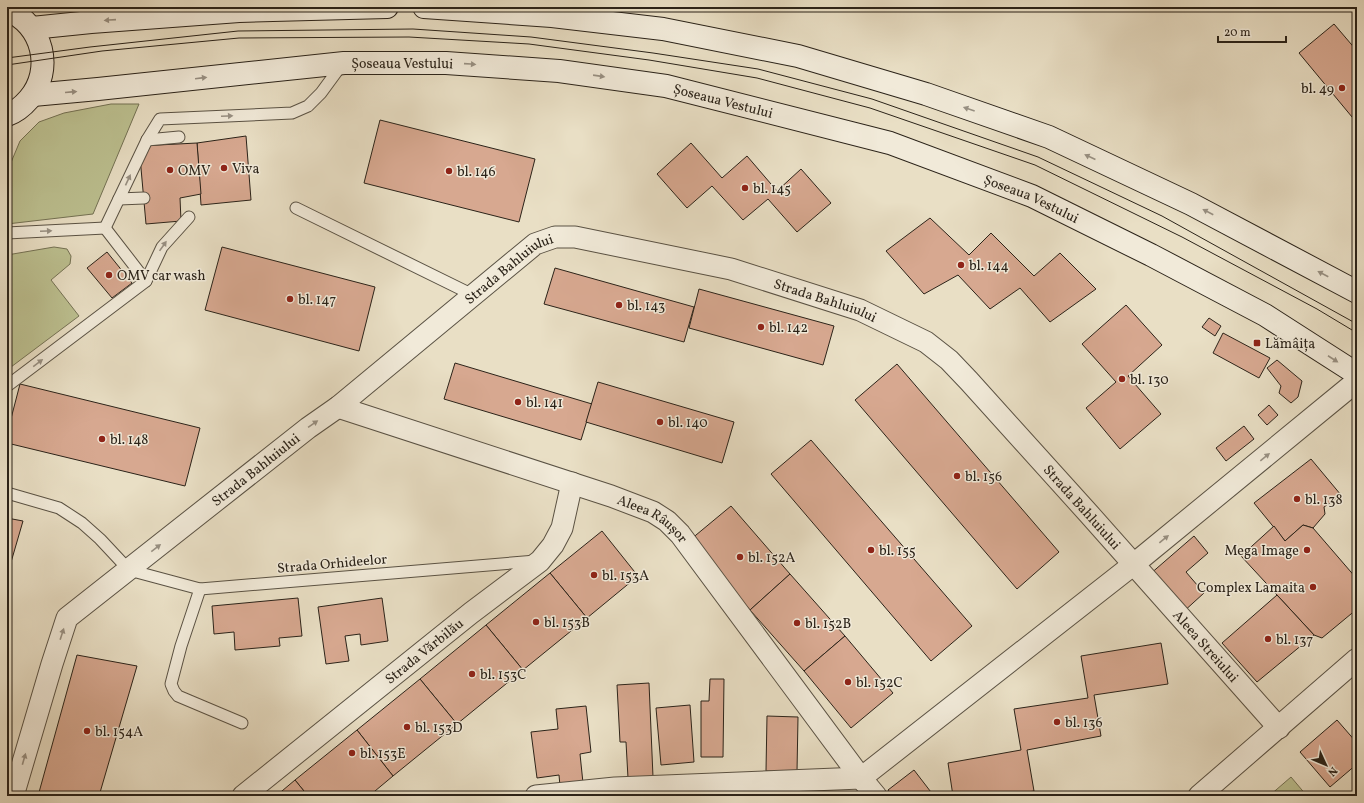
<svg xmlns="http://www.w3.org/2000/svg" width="1364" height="803" font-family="Vollkorn,serif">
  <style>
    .green { fill: #bcc090; stroke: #747254 }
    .building { fill: #d7a890; stroke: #2b2319 }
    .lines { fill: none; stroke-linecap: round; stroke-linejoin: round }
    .service-casing { stroke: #5a5244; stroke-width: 13 }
    .minor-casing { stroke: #5a5244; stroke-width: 23 }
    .secondary-casing { stroke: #2b2319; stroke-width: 24 }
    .service { stroke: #f1ead9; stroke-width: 11 }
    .minor { stroke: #f1ead9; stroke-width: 21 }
    .secondary { stroke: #f1ead9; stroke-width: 22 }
    .tram { stroke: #2b2319; stroke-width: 1 }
    .oneway { fill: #989083 }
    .poi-dot { fill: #8f2418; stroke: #f1ead9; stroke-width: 1.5 }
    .labels { text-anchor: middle; stroke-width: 3; stroke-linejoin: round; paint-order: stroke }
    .street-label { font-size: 14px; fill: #2b2319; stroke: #f1ead9 }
    .poi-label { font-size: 14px; fill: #2b2319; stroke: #f1ead9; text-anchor: start }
  </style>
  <rect width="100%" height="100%" fill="#e9dfc5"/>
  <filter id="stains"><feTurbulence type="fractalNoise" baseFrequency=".005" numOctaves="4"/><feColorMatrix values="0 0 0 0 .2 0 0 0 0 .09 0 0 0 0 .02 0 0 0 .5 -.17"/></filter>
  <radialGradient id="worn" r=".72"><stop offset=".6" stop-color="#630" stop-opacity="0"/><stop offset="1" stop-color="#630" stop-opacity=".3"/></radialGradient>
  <!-- green -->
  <g class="green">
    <path d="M 111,104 L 139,104 L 93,214 L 7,224 L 7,172 L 20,141 L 39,122 L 64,113 Z"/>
    <path d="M 54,247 L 67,249 L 71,256 L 70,264 L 51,280 L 79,316 L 7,370 L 7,255 Z"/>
    <path d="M 1291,777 L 1307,796 L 1269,796 Z"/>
  </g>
  <!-- building -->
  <g class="building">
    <path d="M 1334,24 L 1357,51 L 1357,123 L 1299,53 Z"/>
    <path d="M 380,120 L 535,159 L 519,222 L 364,183 Z"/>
    <path d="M 246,136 L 251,200 L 201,205 L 197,143 Z"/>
    <path d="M 197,143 L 201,194 L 180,198 L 181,221 L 146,224 L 139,146 Z"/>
    <path d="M 691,143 L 722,178 L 747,156 L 777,191 L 801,169 L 831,203 L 797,232 L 768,199 L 743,220 L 712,186 L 687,208 L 657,174 Z"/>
    <path d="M 930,218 L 969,255 L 991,233 L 1034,276 L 1060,253 L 1096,289 L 1050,322 L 1020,288 L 990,309 L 958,275 L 924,294 L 886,251 Z"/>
    <path d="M 222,247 L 375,287 L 359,351 L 205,310 Z"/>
    <path d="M 107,252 L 132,283 L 112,298 L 87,268 Z"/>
    <path d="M 555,268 L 694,307 L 684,342 L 544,304 Z"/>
    <path d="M 699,289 L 834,326 L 823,365 L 689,328 Z"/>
    <path d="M 1126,305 L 1162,345 L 1128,376 L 1161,414 L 1120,449 L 1086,408 L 1116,382 L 1082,344 Z"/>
    <path d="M 1209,318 L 1221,326 L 1215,336 L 1202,327 Z"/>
    <path d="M 1223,333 L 1270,358 L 1259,378 L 1213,353 Z"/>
    <path d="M 1277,360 L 1302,381 L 1298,397 L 1291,403 L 1279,393 L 1281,386 L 1267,368 Z"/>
    <path d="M 455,363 L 592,404 L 581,440 L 444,399 Z"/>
    <path d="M 897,364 L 1059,552 L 1017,589 L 855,400 Z"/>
    <path d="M 598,382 L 734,422 L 722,463 L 586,422 Z"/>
    <path d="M 20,384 L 200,428 L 185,486 L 7,443 L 7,434 Z"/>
    <path d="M 1269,405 L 1278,415 L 1267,425 L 1258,415 Z"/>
    <path d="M 1244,426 L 1254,439 L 1226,461 L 1216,448 Z"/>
    <path d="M 811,440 L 972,626 L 931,661 L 771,474 Z"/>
    <path d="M 1311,459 L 1341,495 L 1324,507 L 1325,514 L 1313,528 L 1303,525 L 1285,541 L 1254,503 Z"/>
    <path d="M 731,506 L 790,574 L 750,610 L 690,540 Z"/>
    <path d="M 7,518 L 23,521 L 7,576 Z"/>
    <path d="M 1303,525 L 1313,528 L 1357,579 L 1357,609 L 1322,638 L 1314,635 L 1241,556 L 1274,526 L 1285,541 Z"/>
    <path d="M 602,531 L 638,576 L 587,618 L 550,573 Z"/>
    <path d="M 1194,536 L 1208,553 L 1186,572 L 1204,593 L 1182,613 L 1149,575 Z"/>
    <path d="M 550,573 L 587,618 L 523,670 L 486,625 Z"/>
    <path d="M 790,574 L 845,636 L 804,671 L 750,610 Z"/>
    <path d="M 1277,595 L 1314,635 L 1257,682 L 1222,643 Z"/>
    <path d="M 298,598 L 302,636 L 279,638 L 280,646 L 235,650 L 234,632 L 214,634 L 212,606 Z"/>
    <path d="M 382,598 L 388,641 L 361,645 L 360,634 L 345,636 L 349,661 L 326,664 L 318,607 Z"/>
    <path d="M 486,625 L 523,670 L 457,724 L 420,679 Z"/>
    <path d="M 845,636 L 893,693 L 851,728 L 804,671 Z"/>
    <path d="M 1161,643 L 1168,684 L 1094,695 L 1101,736 L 1027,750 L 1034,791 L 1004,796 L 953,796 L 948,763 L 1021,750 L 1014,709 L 1088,698 L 1081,656 Z"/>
    <path d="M 77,655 L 137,666 L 99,796 L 38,796 Z"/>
    <path d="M 420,679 L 457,724 L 393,776 L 357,730 Z"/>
    <path d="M 710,679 L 724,679 L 723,757 L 701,757 L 701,701 L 709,701 Z"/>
    <path d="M 649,683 L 653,777 L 628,778 L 626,742 L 620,742 L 617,685 Z"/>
    <path d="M 690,705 L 694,762 L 661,765 L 656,708 Z"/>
    <path d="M 586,706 L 591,752 L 580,754 L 583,783 L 560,786 L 559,775 L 537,778 L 531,732 L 558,729 L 556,709 Z"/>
    <path d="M 767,716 L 798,717 L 797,772 L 766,771 Z"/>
    <path d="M 1337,720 L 1357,743 L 1357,764 L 1330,787 L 1300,752 Z"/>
    <path d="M 357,730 L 393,776 L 369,796 L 308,796 L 295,780 Z"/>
    <path d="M 914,770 L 934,796 L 892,796 L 888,790 Z"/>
    <path d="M 295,780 L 308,796 L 276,796 Z"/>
  </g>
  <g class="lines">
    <defs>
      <g id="service">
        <path d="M 147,140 L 179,137"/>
        <path d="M 119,199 L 144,198"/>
        <path d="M 296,208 L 473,295"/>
        <path d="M 105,228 L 147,140 L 160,119 L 292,113 L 308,106 L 321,93 L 343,63"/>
        <path d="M 105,228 L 146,281"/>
        <path d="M 7,233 L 105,228"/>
        <path d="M 7,386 L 146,281 L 162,247 L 189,217"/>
        <path d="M 7,493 L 59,508 L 82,523 L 100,539 L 129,570 L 200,589 L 536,561"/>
        <path d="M 200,589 L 181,646 L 171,684 L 174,691 L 178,696 L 242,723"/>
      </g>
      <g id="minor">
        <path id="s1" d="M 338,407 L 611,496 L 653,512 L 667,521 L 680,534 L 861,778 L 876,796"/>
        <path d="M 861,778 L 1134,564 L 1357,381"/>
        <path id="s2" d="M 13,796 L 52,664 L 67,618 L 308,428 L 338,407 L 535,244 L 555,237 L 575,237 L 731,269 L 860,310 L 926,342 L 949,360 L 969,381 L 1089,514 L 1279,728"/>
        <path id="s3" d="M 243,796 L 471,613 L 540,561 L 553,545 L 562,528 L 572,483"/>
        <path d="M 536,796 L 615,788 L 861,778"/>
        <path d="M 1199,796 L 1357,659"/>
      </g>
      <g id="secondary">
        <path d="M 424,7 L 552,16 L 663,29 L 798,56 L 926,94 L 1049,137 L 1191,204 L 1357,292"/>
        <path d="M 7,10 C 43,24 54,70 29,99 C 23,106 16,112 7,115"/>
        <path d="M 32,28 L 91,22 L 239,11 L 387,7"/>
        <path id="s4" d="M 33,95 L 98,89 L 344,63 L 446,63 L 559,71 L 666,86 L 890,143 L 1032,196 L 1151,255 L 1265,315 L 1357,374"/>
      </g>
    </defs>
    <!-- service casing -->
    <use href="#service" class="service-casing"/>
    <!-- minor casing -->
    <use href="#minor" class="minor-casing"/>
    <!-- secondary casing -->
    <use href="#secondary" class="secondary-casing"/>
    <!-- service -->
    <use href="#service" class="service"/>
    <!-- minor -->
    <use href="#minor" class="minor"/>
    <!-- secondary -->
    <use href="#secondary" class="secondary"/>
    <!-- tram -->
    <g class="tram">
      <path d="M 7,58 L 90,47 L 238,31 L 413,29 L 531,37 L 653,53 L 758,69 L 872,99 L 1038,157 L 1162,216 L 1357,324"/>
      <path d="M 7,65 L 102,51 L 239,38 L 409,37 L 529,44 L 649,60 L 757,78 L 870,108 L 1035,165 L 1182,237 L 1317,309 L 1357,333"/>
    </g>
  </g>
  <!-- one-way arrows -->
  <defs><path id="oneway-solid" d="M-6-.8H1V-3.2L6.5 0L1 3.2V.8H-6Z"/></defs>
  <g class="oneway">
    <use href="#oneway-solid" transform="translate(110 20) rotate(176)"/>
    <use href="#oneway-solid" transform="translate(470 64) rotate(4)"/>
    <use href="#oneway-solid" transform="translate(599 76) rotate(8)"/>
    <use href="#oneway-solid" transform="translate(201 78) rotate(-7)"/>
    <use href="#oneway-solid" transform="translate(71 92) rotate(-5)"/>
    <use href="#oneway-solid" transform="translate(969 109) rotate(-161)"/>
    <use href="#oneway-solid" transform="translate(227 116) rotate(-3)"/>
    <use href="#oneway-solid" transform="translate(1090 157) rotate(-155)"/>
    <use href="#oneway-solid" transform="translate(128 180) rotate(-65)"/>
    <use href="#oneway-solid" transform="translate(1208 212) rotate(-152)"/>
    <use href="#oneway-solid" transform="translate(46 231) rotate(-3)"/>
    <use href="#oneway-solid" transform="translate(163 246) rotate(-55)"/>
    <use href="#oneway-solid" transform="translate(1323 274) rotate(-152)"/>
    <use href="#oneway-solid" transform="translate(1333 359) rotate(33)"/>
    <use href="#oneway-solid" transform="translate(38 363) rotate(-37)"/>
    <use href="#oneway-solid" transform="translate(313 424) rotate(-35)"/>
    <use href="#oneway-solid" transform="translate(1265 457) rotate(-39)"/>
    <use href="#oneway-solid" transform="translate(1164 539) rotate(-39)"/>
    <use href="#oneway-solid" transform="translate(156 548) rotate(-38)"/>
    <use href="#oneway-solid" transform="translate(62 634) rotate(-72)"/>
    <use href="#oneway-solid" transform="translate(24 759) rotate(-74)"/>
  </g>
  <!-- markers -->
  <g class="poi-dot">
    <circle cx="1342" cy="88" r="4"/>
    <circle cx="224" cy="168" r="4"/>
    <circle cx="170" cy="170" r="4"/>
    <circle cx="449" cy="171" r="4"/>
    <circle cx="745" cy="188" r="4"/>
    <circle cx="961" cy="265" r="4"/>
    <circle cx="109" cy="275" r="4"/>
    <circle cx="290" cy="299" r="4"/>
    <circle cx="619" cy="305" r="4"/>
    <circle cx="761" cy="327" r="4"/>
    <rect x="1253" y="339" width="8" height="8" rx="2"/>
    <circle cx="1122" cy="379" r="4"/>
    <circle cx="518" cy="402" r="4"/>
    <circle cx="660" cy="422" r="4"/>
    <circle cx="102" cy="439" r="4"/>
    <circle cx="957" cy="476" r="4"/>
    <circle cx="1297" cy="499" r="4"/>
    <circle cx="871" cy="550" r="4"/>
    <circle cx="1307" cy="550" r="4"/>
    <circle cx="740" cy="557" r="4"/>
    <circle cx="594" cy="575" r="4"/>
    <circle cx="1313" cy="587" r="4"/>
    <circle cx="536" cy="622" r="4"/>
    <circle cx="797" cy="623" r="4"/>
    <circle cx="1268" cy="639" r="4"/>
    <circle cx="472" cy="674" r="4"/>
    <circle cx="848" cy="682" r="4"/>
    <circle cx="1057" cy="722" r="4"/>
    <circle cx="407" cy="727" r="4"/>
    <circle cx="87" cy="731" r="4"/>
    <circle cx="352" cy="753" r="4"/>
  </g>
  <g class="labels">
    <!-- street labels -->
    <g class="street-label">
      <text dy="5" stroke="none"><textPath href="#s4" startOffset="371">Șoseaua Vestului</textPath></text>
      <text dy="5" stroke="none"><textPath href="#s4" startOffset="695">Șoseaua Vestului</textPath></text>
      <text dy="5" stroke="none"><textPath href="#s4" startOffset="1019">Șoseaua Vestului</textPath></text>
      <text dy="5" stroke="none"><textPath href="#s2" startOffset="750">Strada Bahluiului</textPath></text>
      <text dy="5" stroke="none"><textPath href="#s2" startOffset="1085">Strada Bahluiului</textPath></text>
      <text dy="5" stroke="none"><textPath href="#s2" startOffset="426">Strada Bahluiului</textPath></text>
      <text dy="5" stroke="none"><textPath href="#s2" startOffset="1422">Strada Bahluiului</textPath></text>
      <text dy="5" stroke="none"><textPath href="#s1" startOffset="335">Aleea Râușor</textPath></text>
      <text transform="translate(332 563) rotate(-5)" y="5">Strada Orhideelor</text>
      <text dy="5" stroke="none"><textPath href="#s2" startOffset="1608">Aleea Streiului</textPath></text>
      <text dy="5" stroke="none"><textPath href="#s3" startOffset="232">Strada Vărbilău</textPath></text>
    </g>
    <!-- poi labels -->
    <g class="poi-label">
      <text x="1334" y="93" text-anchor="end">bl. 49</text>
      <text x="232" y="173">Viva</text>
      <text x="178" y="175">OMV</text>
      <text x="457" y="176">bl. 146</text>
      <text x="753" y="193">bl. 145</text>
      <text x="969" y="270">bl. 144</text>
      <text x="117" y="280">OMV car wash</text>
      <text x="298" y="304">bl. 147</text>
      <text x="627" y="310">bl. 143</text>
      <text x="769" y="332">bl. 142</text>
      <text x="1265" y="348">Lămâița</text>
      <text x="1130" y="384">bl. 130</text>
      <text x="526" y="407">bl. 141</text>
      <text x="668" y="427">bl. 140</text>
      <text x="110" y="444">bl. 148</text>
      <text x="965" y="481">bl. 156</text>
      <text x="1305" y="504">bl. 138</text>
      <text x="879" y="555">bl. 155</text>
      <text x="1299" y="555" text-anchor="end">Mega Image</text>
      <text x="748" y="562">bl. 152A</text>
      <text x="602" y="580">bl. 153A</text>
      <text x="1305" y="592" text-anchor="end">Complex Lamaita</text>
      <text x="544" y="627">bl. 153B</text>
      <text x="805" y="628">bl. 152B</text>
      <text x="1276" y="644">bl. 137</text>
      <text x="480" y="679">bl. 153C</text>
      <text x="856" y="687">bl. 152C</text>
      <text x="1065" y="727">bl. 136</text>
      <text x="415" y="732">bl. 153D</text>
      <text x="95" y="736">bl. 154A</text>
      <text x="360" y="758">bl. 153E</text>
    </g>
  </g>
  <!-- margin -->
  <rect width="1364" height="803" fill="none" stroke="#e9dfc5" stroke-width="24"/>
  <rect x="8" y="8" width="1348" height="787" fill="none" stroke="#2b2319" stroke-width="2"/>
  <rect x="12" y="12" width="1340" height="779" fill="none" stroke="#2b2319"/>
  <!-- north arrow -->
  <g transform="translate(1326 765) rotate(134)" stroke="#f1ead9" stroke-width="3" paint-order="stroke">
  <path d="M0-3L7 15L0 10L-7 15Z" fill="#2b2319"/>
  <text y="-6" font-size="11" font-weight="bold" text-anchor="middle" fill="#2b2319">N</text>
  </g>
  <!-- scale -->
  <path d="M1218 36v6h68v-6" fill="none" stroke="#2b2319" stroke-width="2"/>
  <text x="1224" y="36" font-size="12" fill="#2b2319" stroke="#f1ead9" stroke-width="3" paint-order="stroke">20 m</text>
  <rect width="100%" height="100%" filter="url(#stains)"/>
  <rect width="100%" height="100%" fill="url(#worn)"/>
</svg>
